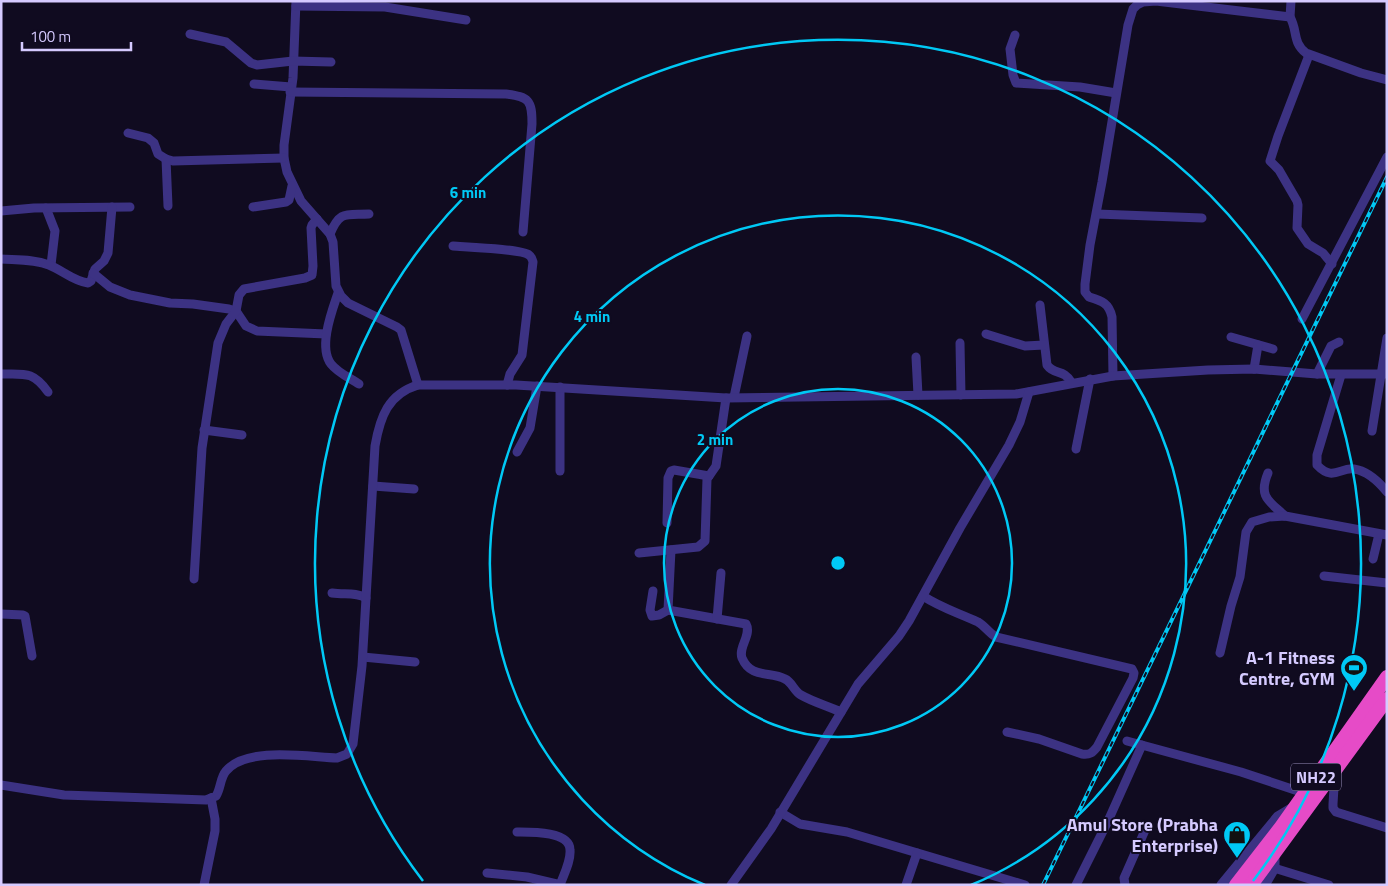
<svg xmlns="http://www.w3.org/2000/svg" width="1388" height="886" font-family="'Titillium Web',sans-serif">
  <style>
    .lines { fill: none; stroke-linecap: round; stroke-linejoin: round }
    .minor { stroke: #3c3283; stroke-width: 9 }
    .tertiary { stroke: #3c3283; stroke-width: 11 }
    .trunk { stroke: #e64bc7; stroke-width: 14 }
    .rail-casing { stroke: #00c9f5; stroke-width: 4 }
    .rail { stroke: #100b20; stroke-width: 2; stroke-dasharray: 5.5; stroke-linecap: butt }
    .ring { fill: none; stroke: #00c9f5; stroke-width: 2.5 }
    .labels { text-anchor: middle; stroke-width: 4; stroke-linejoin: round; paint-order: stroke }
    .shield { fill: #100b20; stroke: #9a91bc; stroke-width: 1 }
    .shield-label { font-size: 16px; font-weight: bold; fill: #d5caff }
    .poi-label { font-size: 18px; font-weight: bold; fill: #d5caff; stroke: #100b20; text-anchor: end }
    .centre { fill: #00c9f5; stroke: #100b20; stroke-width: 2.5 }
    .ring-label { font-size: 15px; text-anchor: middle; font-weight: bold; fill: #00c9f5; stroke: #100b20; stroke-width: 4; stroke-linejoin: round; paint-order: stroke }
  </style>
  <rect width="100%" height="100%" fill="#100b20"/>
  <g class="lines">
    <!-- minor -->
    <g class="minor">
      <path d="M 296,1 L 293,78 L 284,145 L 284,158 L 287,172 L 301,201 L 330,234 L 333,242 L 336,286 L 341,296 L 348,303 L 397,327 L 401,330 L 418,385"/>
      <path d="M 296,6 L 385,7 L 466,20"/>
      <path d="M 1290,17 L 1291,1"/>
      <path d="M 190,34 L 226,42 L 251,63 L 257,65 L 293,61 L 331,62"/>
      <path d="M 1015,35 L 1010,49 L 1013,75 L 1016,83 L 1080,87 L 1116,93"/>
      <path d="M 1309,55 L 1278,136 L 1270,161 L 1279,170 L 1297,201 L 1298,205 L 1297,228 L 1308,244 L 1323,253 L 1332,264"/>
      <path d="M 254,84 L 291,87"/>
      <path d="M 290,92 L 506,94 C 529,97 532,100 532,124 L 523,232"/>
      <path d="M 128,133 L 148,138 L 154,143 L 158,154 L 166,159 L 173,161 L 284,158"/>
      <path d="M 166,159 L 168,206"/>
      <path d="M 253,207 L 286,202 L 289,200 L 292,186"/>
      <path d="M 46,208 L 55,231 L 51,265"/>
      <path d="M 1,211 L 34,208 L 130,207"/>
      <path d="M 1097,214 L 1202,218"/>
      <path d="M 330,234 C 340,210 346,215 369,214"/>
      <path d="M 453,246 C 465,247 522,249 529,255 C 532,257 532,259 533,262 L 522,355 L 510,374 L 507,385"/>
      <path d="M 1,259 C 17,260 34,259 49,265 C 62,270 73,281 88,283 L 91,281 L 95,269 L 104,261 L 108,253 L 112,207"/>
      <path d="M 93,273 L 110,287 L 130,295 L 170,303 L 193,304 L 229,309 L 236,311 L 246,326 L 257,331 L 326,334"/>
      <path d="M 338,293 C 332,311 318,347 331,364 C 338,373 350,378 359,384"/>
      <path d="M 1040,305 L 1047,365 C 1055,376 1063,368 1072,383"/>
      <path d="M 1302,319 L 1387,157"/>
      <path d="M 986,334 L 1025,346 L 1044,345"/>
      <path d="M 1231,337 L 1273,349"/>
      <path d="M 960,343 L 961,395"/>
      <path d="M 916,357 L 918,395"/>
      <path d="M 1254,369 L 1258,345"/>
      <path d="M 1,374 C 25,374 33,371 48,392"/>
      <path d="M 1317,374 L 1331,346 L 1339,342"/>
      <path d="M 1341,375 L 1317,455 L 1317,465 C 1333,482 1340,467 1354,469 C 1367,471 1379,482 1387,492"/>
      <path d="M 1113,376 L 1112,317 C 1109,303 1102,301 1089,297 L 1085,292 L 1085,284 L 1090,245 L 1102,182 L 1128,25 L 1133,9 L 1137,5 L 1143,2 L 1156,1 L 1290,17 C 1298,31 1292,42 1306,53 L 1361,73 L 1387,80"/>
      <path d="M 734,397 L 747,336"/>
      <path d="M 204,430 L 242,435"/>
      <path d="M 1372,431 L 1387,338"/>
      <path d="M 1076,449 L 1090,379"/>
      <path d="M 517,452 L 530,428 L 537,386"/>
      <path d="M 560,471 L 560,387"/>
      <path d="M 1268,473 C 1258,497 1269,501 1285,516"/>
      <path d="M 373,486 L 414,489"/>
      <path d="M 667,523 L 668,478 L 671,471 L 674,470 L 709,476"/>
      <path d="M 671,550 L 668,610 L 746,624 C 752,635 738,647 742,658 C 751,679 770,671 785,679 C 792,682 794,691 801,695 C 813,702 828,706 841,712"/>
      <path d="M 639,553 L 698,547 L 705,541 L 707,479 L 716,466 L 726,398"/>
      <path d="M 1373,559 L 1379,534"/>
      <path d="M 1324,576 L 1387,583"/>
      <path d="M 194,579 L 202,448 L 218,343 L 226,324 L 236,311 L 239,295 L 244,289 L 305,278 L 312,275 L 313,266 L 311,228 L 312,225 L 317,219"/>
      <path d="M 653,591 L 650,610 L 652,616 L 659,615 L 668,610"/>
      <path d="M 332,593 C 345,595 355,592 366,598"/>
      <path d="M 923,596 C 941,608 959,613 978,622 C 985,626 989,633 996,637 L 1132,669 L 1134,673 L 1133,678 L 1097,747 C 1092,753 1090,755 1082,754 L 1039,739 L 1007,732"/>
      <path d="M 1,614 L 23,615 L 25,616 L 32,656"/>
      <path d="M 717,619 L 721,573"/>
      <path d="M 1220,653 L 1231,606 L 1240,577 L 1246,532 L 1252,522 L 1269,517 L 1285,516 L 1387,535"/>
      <path d="M 363,657 L 415,662"/>
      <path d="M 1127,741 L 1241,772 L 1304,793"/>
      <path d="M 1335,771 L 1333,804 L 1333,808 L 1336,812 L 1387,828"/>
      <path d="M 1,785 L 64,795 L 206,800 L 216,796 C 221,788 220,778 226,771 C 247,746 308,757 337,758 L 347,754 L 353,744 L 362,666 L 375,446 C 380,417 388,394 418,385 L 516,385 L 726,398 L 1016,394 L 1113,376 L 1208,370 L 1254,369 L 1317,374 L 1387,374"/>
      <path d="M 780,812 L 800,824 L 847,832 L 1025,885"/>
      <path d="M 517,832 C 530,832 570,831 570,850 C 571,861 564,874 560,885"/>
      <path d="M 1274,868 L 1329,885"/>
      <path d="M 487,873 L 527,877 L 561,885"/>
      <path d="M 204,885 L 215,831 L 215,819 L 211,798"/>
      <path d="M 731,885 L 771,829 L 858,684 L 899,636 L 909,621 L 960,528 L 1009,445 L 1020,422 L 1029,392"/>
      <path d="M 906,885 L 917,853"/>
      <path d="M 1076,885 L 1108,821 L 1142,745"/>
      <path d="M 1125,885 L 1124,878 L 1146,828"/>
    </g>
    <!-- tertiary -->
    <g class="tertiary">
      <path d="M 1222,885 L 1278,817 L 1293,808"/>
      <path d="M 1264,885 L 1274,868 L 1274,855"/>
    </g>
    <!-- trunk -->
    <g class="trunk">
      <path d="M 1236,885 L 1281,827 L 1387,677"/>
      <path d="M 1251,885 L 1387,699"/>
    </g>
    <defs>
      <path id="rail" d="M 1043,885 L 1387,177"/>
    </defs>
    <!-- rail casing -->
    <use href="#rail" class="rail-casing"/>
    <!-- rail -->
    <use href="#rail" class="rail"/>
  </g>
  <!-- distance rings -->
  <g class="ring">
    <circle cx="838" cy="563" r="174"/>
    <path d="M705 885A348 348 0 1 1 971 885"/>
    <path d="M423 881A523 523 0 1 1 1253 881"/>
  </g>
  <!-- icons -->
  <defs>
    <symbol id="stadium-pin" viewBox="-11 -11 22 30"><path d="M0 17L-7.5 6A9.5 9.5 0 1 1 7.5 6Z" fill="#00c9f5" stroke="#100b20"/><path d="M0-5a6.5 5 0 1 0 0 10a6.5 5 0 1 0 0-10ZM-3.5-1.8h7v3.6h-7Z" fill="#111"/></symbol>
    <symbol id="shop-pin" viewBox="-11 -11 22 30"><path d="M0 17L-7.5 6A9.5 9.5 0 1 1 7.5 6Z" fill="#00c9f5" stroke="#100b20"/><path d="M-5-2.5h2.3a2.7 3.5 0 0 1 5.4 0H5L5.5 6h-11ZM-1.5-2.5h3a1.5 2.3 0 0 0-3 0Z" fill="#111"/></symbol>
  </defs>
  <g fill-rule="evenodd">
    <use href="#stadium-pin" x="1338" y="652" width="32" height="43"/>
    <use href="#shop-pin" x="1221" y="819" width="32" height="43"/>
  </g>
  <g class="labels">
    <!-- shield labels -->
    <rect class="shield" x="1291" y="763.5" width="50" height="27" rx="4"/>
    <g class="shield-label">
      <text x="1316" y="783">NH22</text>
    </g>
    <!-- poi labels -->
    <g class="poi-label">
      <text x="1335" y="664">A-1 Fitness<tspan x="1335" dy="21">Centre, GYM</tspan></text>
      <text x="1218" y="831">Amul Store (Prabha<tspan x="1218" dy="21">Enterprise)</tspan></text>
    </g>
  </g>
  <circle cx="838" cy="563" r="8" class="centre"/>
  <g class="ring-label">
    <text x="468" y="198">6 min</text>
    <text x="592" y="322">4 min</text>
    <text x="715" y="445">2 min</text>
  </g>
  <!-- border -->
  <rect width="1388" height="886" fill="none" stroke="#d5caff" stroke-width="5"/>
  <!-- scale -->
  <path d="M22 42v8h109v-8" fill="none" stroke="#d5caff" stroke-width="2.5"/>
  <text x="30" y="42" font-size="15" fill="#d5caff" stroke="#100b20" stroke-width="4" paint-order="stroke">100 m</text>
</svg>
